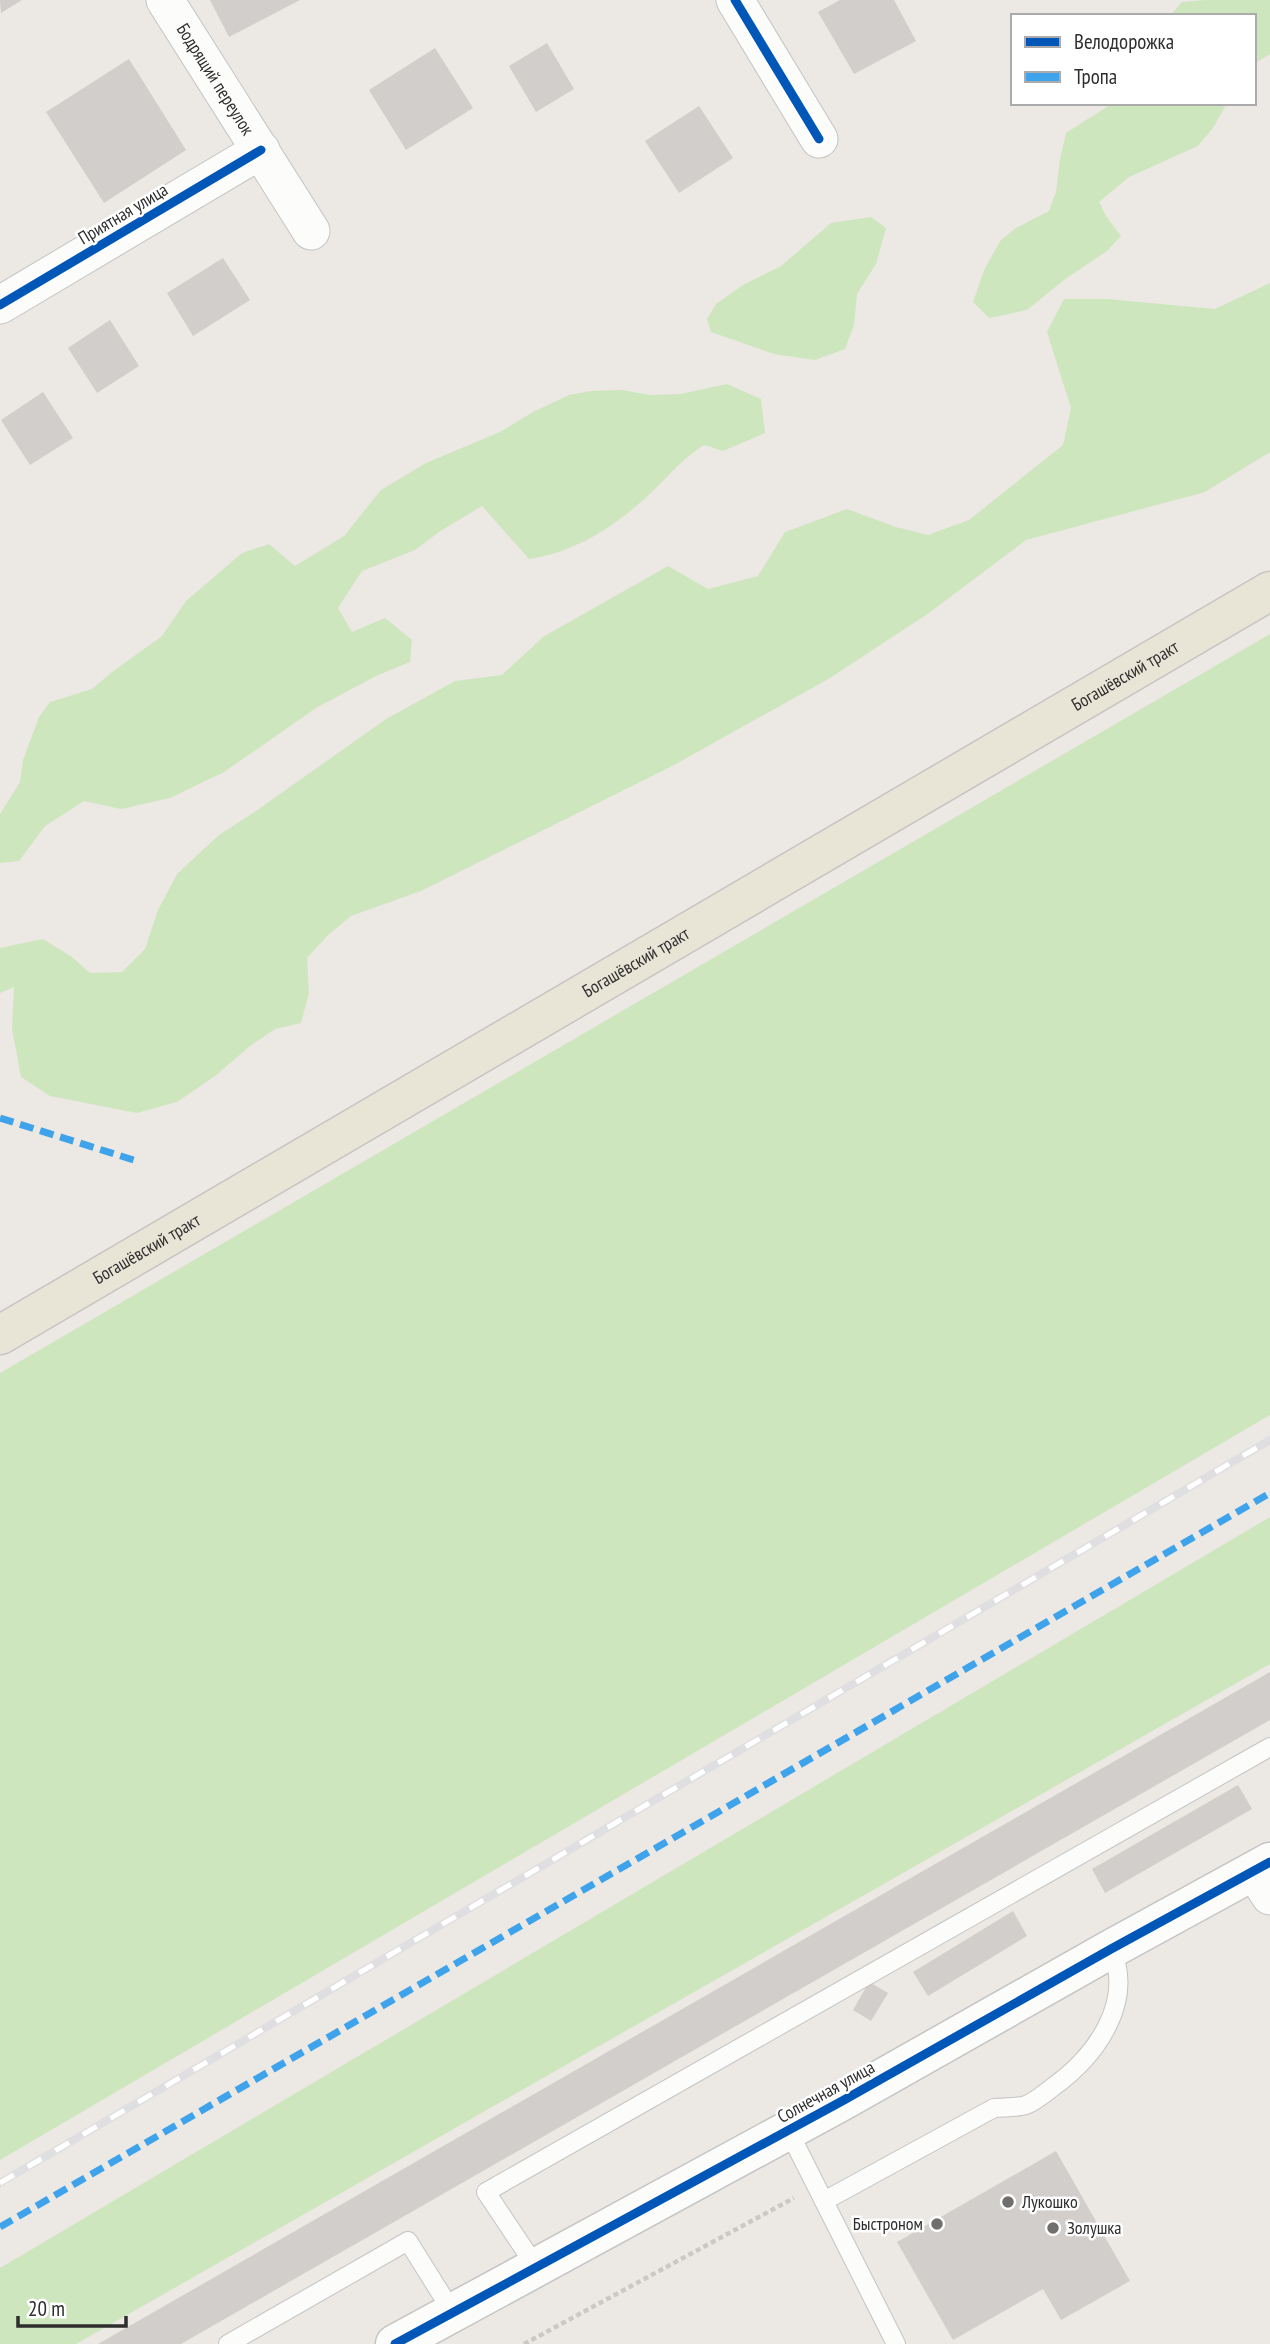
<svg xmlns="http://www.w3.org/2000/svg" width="1270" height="2344" font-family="'PT Sans Narrow',sans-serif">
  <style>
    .green { fill: #cee6be }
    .building { fill: #d1cecb }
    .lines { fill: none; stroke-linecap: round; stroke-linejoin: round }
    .lane-casing { stroke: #c5c4c5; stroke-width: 20 }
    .street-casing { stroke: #c5c4c5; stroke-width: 39 }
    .secondary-casing { stroke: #c5c4c5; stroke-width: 41 }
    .primary-casing { stroke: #c6c5c4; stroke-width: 41 }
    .path { stroke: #c9c9c8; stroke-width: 4.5; stroke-dasharray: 5 3.5; stroke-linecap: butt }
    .lane { stroke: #fcfcfb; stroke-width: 18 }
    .street { stroke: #fcfcfb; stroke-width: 37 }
    .secondary { stroke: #fcfcfb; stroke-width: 38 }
    .primary { stroke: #e8e4d6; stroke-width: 38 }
    .rail-casing { stroke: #dfdfe1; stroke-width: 8 }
    .rail { stroke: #fff; stroke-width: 5; stroke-dasharray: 16; stroke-linecap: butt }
    .quiet { stroke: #3ea3eb; stroke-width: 7; stroke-dasharray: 14 7; stroke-linecap: butt }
    .cycleway-casing { stroke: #fff; stroke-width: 13 }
    .cycleway { stroke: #0057b8; stroke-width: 9 }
    .poi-dot { fill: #706f6e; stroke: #fff; stroke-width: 2.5 }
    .labels { text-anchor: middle; stroke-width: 5; stroke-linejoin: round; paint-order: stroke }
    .street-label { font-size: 18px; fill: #2e2e2e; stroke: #fff }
    .poi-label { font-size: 18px; fill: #2e2e2e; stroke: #fff; text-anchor: start }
  </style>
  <rect width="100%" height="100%" fill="#ece8e4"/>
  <!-- green -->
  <g class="green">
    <path d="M 1206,0 L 1270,0 L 1270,54 L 1254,64 L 1254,16 L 1170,16 L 1182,2 Z"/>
    <path d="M 1113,103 L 1227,103 L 1213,128 L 1198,146 L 1129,177 L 1099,202 L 1106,216 L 1121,236 L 1107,251 L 1064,280 L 1027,310 L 989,318 L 973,302 L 985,268 L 1001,240 L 1016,228 L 1049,211 L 1056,192 L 1060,159 L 1066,133 Z"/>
    <path d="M 871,217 L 886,228 L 876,264 L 857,294 L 854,325 L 845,349 L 815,360 L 774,354 L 711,332 L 707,319 L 716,304 L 743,285 L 781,266 L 831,223 Z"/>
    <path d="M 1270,283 L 1270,452 L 1205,492 L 1026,540 L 929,613 L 830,678 L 674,765 L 421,891 L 351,916 L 328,935 L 307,958 L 309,993 L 301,1023 L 275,1029 L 250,1046 L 215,1076 L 177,1102 L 137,1113 L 50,1096 L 21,1077 L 12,1029 L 14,987 L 0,993 L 0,948 L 43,939 L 72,957 L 90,973 L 122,972 L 145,949 L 158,910 L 177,874 L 219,835 L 256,811 L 386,719 L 455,681 L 502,675 L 543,637 L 668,566 L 708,589 L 758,576 L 785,532 L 847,509 L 896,527 L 928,535 L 969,520 L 1063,445 L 1071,408 L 1047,332 L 1064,299 L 1107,299 L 1215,309 Z"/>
    <path d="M 727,384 L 761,399 L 765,433 L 723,451 L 704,445 C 683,459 676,468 659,485 C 623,521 581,551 529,559 L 482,506 L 439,532 L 415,550 L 362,571 L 338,608 L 352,632 L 385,618 L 412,640 L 410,662 L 378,675 L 316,708 L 224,772 L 170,798 L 121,809 L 84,801 L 45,826 L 19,861 L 0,863 L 0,814 L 20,782 L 23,760 L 39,717 L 50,702 L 92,689 L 112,672 L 162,636 L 186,601 L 242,553 L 269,544 L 295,566 L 344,536 L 381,490 L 426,463 L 500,432 L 533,412 L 569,395 L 591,391 L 622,390 L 650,395 L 681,394 Z"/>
    <path d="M 1270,634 L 1270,1415 L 0,2160 L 0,1373 Z"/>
    <path d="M 1270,1517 L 1270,1664 L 76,2344 L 0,2344 L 0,2268 Z"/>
  </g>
  <!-- building -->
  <g class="building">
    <path d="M 0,0 L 22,0 L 1,13 Z"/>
    <path d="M 210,0 L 300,0 L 229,37 Z"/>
    <path d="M 840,0 L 894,0 L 916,41 L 854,74 L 818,12 Z"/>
    <path d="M 547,43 L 574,89 L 536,112 L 509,66 Z"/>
    <path d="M 435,48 L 473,108 L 406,150 L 369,90 Z"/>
    <path d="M 129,59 L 186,150 L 104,203 L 46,112 Z"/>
    <path d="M 699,106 L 733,158 L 679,193 L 645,141 Z"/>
    <path d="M 223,258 L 250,300 L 193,336 L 167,293 Z"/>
    <path d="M 110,320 L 139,366 L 97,393 L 68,348 Z"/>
    <path d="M 43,392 L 73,438 L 30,465 L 1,420 Z"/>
    <path d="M 1270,1672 L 1270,1720 L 181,2344 L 98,2344 Z"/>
    <path d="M 1238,1785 L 1252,1809 L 1105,1893 L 1092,1869 Z"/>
    <path d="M 1013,1911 L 1027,1936 L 928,1996 L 913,1972 Z"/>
    <path d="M 869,1982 L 888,1993 L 871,2021 L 853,2010 Z"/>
    <path d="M 1056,2151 L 1130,2281 L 1061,2320 L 1043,2289 L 953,2340 L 897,2242 Z"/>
  </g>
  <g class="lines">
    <defs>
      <g id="lane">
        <path d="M 788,2130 L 896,2344"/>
        <path d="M 824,2201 L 994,2108 C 1004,2107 1017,2108 1026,2105 C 1036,2101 1045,2093 1053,2087 C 1096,2056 1135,2002 1111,1949"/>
        <path d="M 536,2267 L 486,2192 L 1270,1747"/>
        <path d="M 228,2344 L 408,2241 L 453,2313"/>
      </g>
      <g id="street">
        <path id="s1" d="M 165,0 L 311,231"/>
        <path d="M 735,0 L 819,139"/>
        <path d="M 0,305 L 261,150"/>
        <path d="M 1254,1871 L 1270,1896"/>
      </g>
      <path id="secondary" d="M 395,2344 L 844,2100 L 1111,1949 L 1270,1862"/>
      <g id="primary">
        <path id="s2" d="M 0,1335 L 1270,591"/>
      </g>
    </defs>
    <!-- lane casing -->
    <use href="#lane" class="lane-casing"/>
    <!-- street casing -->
    <use href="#street" class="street-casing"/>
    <!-- secondary casing -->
    <use href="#secondary" class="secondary-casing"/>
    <!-- primary casing -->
    <use href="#primary" class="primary-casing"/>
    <!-- path -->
    <path class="path" d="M 524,2344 L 794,2198"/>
    <!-- lane -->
    <use href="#lane" class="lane"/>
    <!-- street -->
    <use href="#street" class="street"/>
    <!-- secondary -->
    <use href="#secondary" class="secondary"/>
    <!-- primary -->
    <use href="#primary" class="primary"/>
    <defs>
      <path id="rail" d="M 0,2183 L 1270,1440"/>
    </defs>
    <!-- rail casing -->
    <use href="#rail" class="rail-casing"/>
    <!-- rail -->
    <use href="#rail" class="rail"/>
    <!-- quiet -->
    <g class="quiet">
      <path d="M 0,1118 L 140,1162"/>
      <path d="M 0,2227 L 1270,1493"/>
    </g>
    <defs>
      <g id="cycleway">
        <path d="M 735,0 L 819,139"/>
        <path d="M 0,305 L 261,150"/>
        <path d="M 395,2344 L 844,2100 L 1111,1949 L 1270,1862"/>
      </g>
    </defs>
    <!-- cycleway casing -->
    <use href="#cycleway" class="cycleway-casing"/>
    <!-- cycleway -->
    <use href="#cycleway" class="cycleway"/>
  </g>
  <!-- markers -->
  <g class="poi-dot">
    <circle cx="1008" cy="2202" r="7"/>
    <circle cx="937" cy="2224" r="7"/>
    <circle cx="1053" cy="2228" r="7"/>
  </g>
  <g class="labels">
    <!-- street labels -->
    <g class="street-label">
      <text dy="6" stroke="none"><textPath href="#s1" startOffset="94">Бодрящий переулок</textPath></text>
      <text transform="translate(123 214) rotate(-31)" y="6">Приятная улица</text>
      <text dy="6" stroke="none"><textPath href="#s2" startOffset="1304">Богашёвский тракт</textPath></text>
      <text dy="6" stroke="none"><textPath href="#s2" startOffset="737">Богашёвский тракт</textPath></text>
      <text dy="6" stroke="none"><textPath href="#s2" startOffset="170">Богашёвский тракт</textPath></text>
      <text transform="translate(826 2092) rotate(-29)" y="6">Солнечная улица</text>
    </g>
    <!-- poi labels -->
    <g class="poi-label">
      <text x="1022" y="2208">Лукошко</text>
      <text x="923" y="2230" text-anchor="end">Быстроном</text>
      <text x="1067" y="2234">Золушка</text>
    </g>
  </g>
  <!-- legend -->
  <rect x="1011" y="14" width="245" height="91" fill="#ffffff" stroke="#ababab" stroke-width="2"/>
  <rect x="1025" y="37" width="35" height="10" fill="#0057b8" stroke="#ababab" stroke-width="2"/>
  <text x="1074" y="49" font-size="21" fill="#2e2e2e">Велодорожка</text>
  <rect x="1025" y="72" width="35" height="10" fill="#3ea3eb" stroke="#ababab" stroke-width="2"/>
  <text x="1074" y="84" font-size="21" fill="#2e2e2e">Тропа</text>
  <!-- scale -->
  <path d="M18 2316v10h108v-10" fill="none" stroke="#2e2e2e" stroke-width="3.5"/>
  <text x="28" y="2316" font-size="21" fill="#2e2e2e" stroke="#ffffff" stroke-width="5" paint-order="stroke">20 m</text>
</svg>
